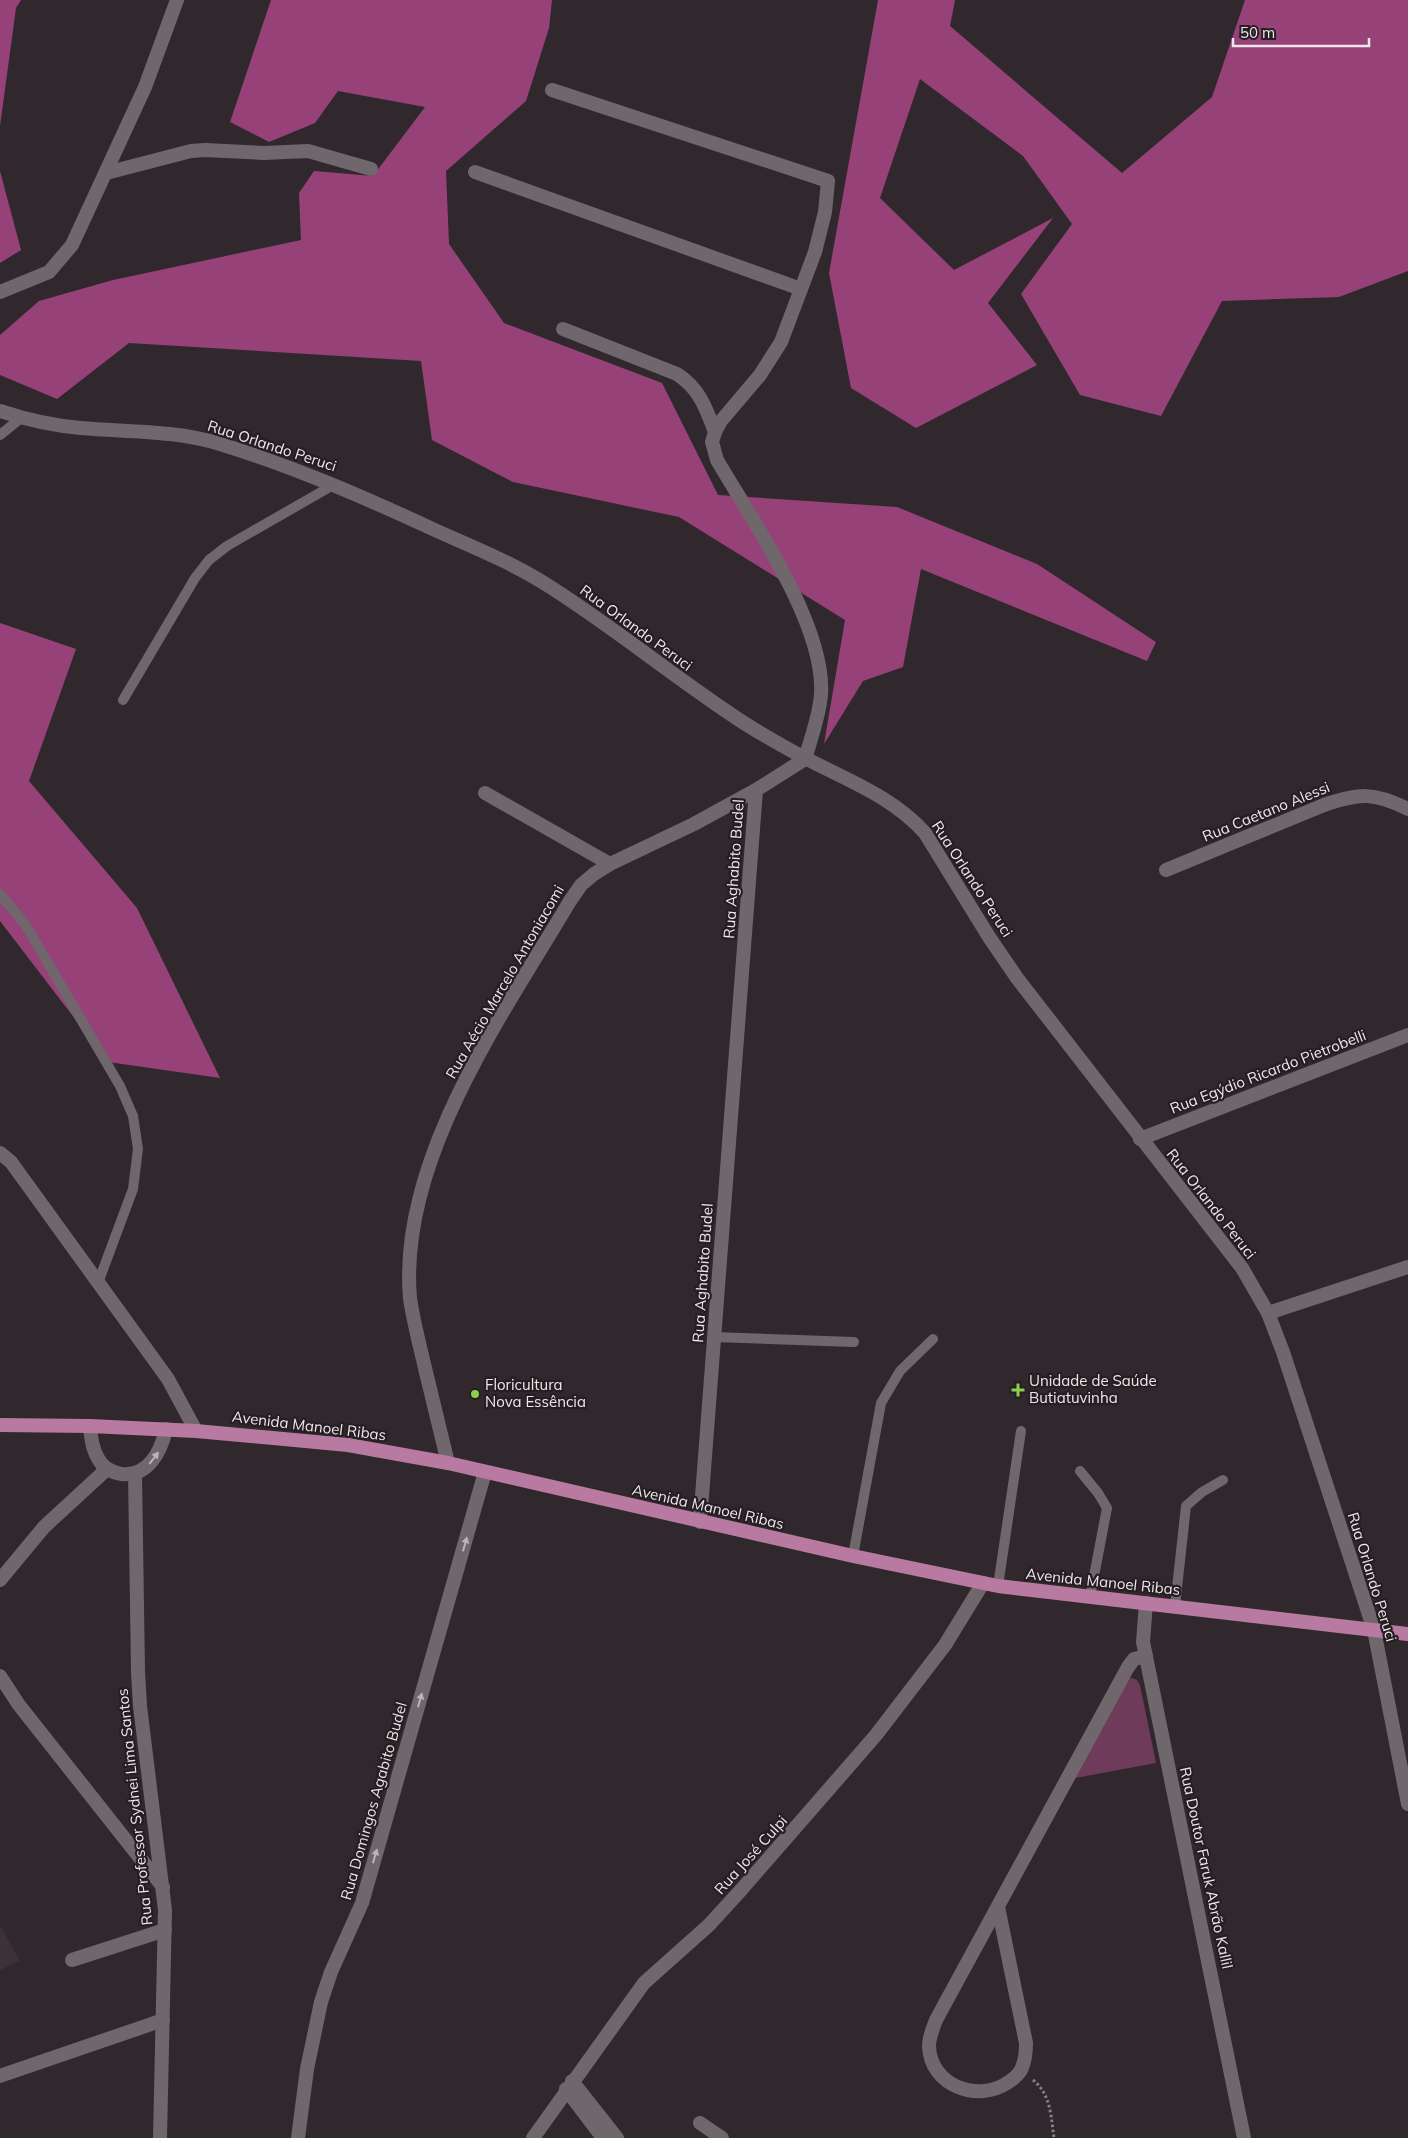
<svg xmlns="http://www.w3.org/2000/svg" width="1408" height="2138" font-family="Mulish,sans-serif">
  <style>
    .built { fill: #3e3038 }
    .green { fill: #6e3b5b }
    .forest { fill: #964279 }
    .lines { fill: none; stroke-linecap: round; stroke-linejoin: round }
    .path { stroke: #878084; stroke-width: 3; stroke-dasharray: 2.5 2.5; stroke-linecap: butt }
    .service { stroke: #70676c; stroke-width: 10 }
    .minor { stroke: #70676c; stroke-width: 14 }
    .primary { stroke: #b87aa1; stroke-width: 14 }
    .oneway { fill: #bbb4b8 }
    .poi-dot { fill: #89cf49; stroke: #261e23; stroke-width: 2 }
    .labels { text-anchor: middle; stroke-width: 4.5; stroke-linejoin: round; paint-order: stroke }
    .street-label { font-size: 15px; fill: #ede7ea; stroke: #261e23 }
    .poi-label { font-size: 15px; fill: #ede7ea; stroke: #261e23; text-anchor: start }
  </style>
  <rect width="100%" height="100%" fill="#30282c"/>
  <!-- built -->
  <path class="built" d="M 0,1925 L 20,1961 L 0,1970 Z"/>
  <!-- green -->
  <path class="green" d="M 1132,1678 L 1137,1680 L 1140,1685 L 1156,1763 L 1070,1779 L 1127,1679 Z"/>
  <!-- forest -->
  <g class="forest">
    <path d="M 0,0 L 21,0 L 16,8 L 0,126 Z"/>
    <path d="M 271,0 L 552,0 L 549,28 L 526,101 L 446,171 L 449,244 L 504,323 L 662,383 L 718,495 L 897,507 L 1037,564 L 1156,642 L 1147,661 L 921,569 L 903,667 L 863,681 L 824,744 L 845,620 L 679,517 L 513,482 L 432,440 L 421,361 L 129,343 L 57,399 L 0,375 L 0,335 L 39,301 L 113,280 L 301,240 L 299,193 L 314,171 L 373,176 L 425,107 L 338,91 L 315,123 L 269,142 L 230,122 Z"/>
    <path d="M 878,0 L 955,0 L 950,26 L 1122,173 L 1212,97 L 1245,0 L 1408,0 L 1408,271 L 1339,297 L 1222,301 L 1161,416 L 1080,395 L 1021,294 L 1072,224 L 1023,156 L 920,79 L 880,198 L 954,270 L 1053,218 L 988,303 L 1037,365 L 916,428 L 851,388 L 829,273 Z"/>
    <path d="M 0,171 L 21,250 L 0,263 Z"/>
    <path d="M 0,623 L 76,649 L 29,781 L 137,908 L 220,1078 L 108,1062 L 0,921 Z"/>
  </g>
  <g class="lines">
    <!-- path -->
    <path class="path" d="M 1033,2080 C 1051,2094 1051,2117 1054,2138"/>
    <!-- service -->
    <g class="service">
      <path d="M 0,435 L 21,418"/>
      <path d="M 123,700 L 195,578 L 209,560 L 227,546 L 335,484"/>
      <path d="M 0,894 L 25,924 L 120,1086 L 133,1116 L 138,1149 L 133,1189 L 98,1283"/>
      <path d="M 714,1337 L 854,1342"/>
      <path d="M 1080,1471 L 1098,1493 L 1107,1508 L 1090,1597"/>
      <path d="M 853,1556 L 881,1403 L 900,1371 L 933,1339"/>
      <path d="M 998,1586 L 1021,1431"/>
      <path d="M 1175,1606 L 1186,1506 L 1202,1492 L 1223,1480"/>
    </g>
    <!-- minor -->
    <g class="minor">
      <path d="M 552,90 L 828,181 L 825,212 L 815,252 L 781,342 L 760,375 L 721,421 L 715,432 L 712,442 L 717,460 C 752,520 826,626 821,695 C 819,717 811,738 805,759 L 756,790 L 700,1522"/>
      <path d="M 475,172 L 801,289"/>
      <path d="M 106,173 L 191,151 L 205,150 L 264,153 L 308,151 L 371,169"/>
      <path d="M 0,292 L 49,272 L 72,245 L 145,87 L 177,0"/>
      <path d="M 563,329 L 677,374 C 699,388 706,408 715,432"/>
      <path d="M 0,411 C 27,420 53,426 81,428 C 127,432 175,430 220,444 C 295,467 366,498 437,531 C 473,547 510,562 544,583 C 613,626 676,679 744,723 C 765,736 785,748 807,759 C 849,781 893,797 925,833 L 989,937 L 1017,978 L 1242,1268 L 1268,1313 L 1283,1352 L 1374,1630 L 1408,1804"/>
      <path d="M 485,793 L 610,864"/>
      <path d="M 1166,870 L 1324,805 C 1360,793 1374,792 1408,809"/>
      <path d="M 1140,1139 L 1408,1035"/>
      <path d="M 0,1153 L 11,1162 L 168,1379 L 196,1431"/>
      <path d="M 1268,1313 L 1408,1267"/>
      <path d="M 90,1426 C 91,1437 92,1449 99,1460 C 103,1468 112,1472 121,1474 C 148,1477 161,1452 166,1429"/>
      <path d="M 448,1463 C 440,1430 432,1397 424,1364 C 419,1342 413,1320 410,1298 C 398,1160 503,1014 570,901 L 581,885 L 594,874 L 610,864 L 694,824 L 756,790"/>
      <path d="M 135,1473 L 138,1672 L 140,1706 L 165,1910 L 160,2138"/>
      <path d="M 0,1580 L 44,1527 L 107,1469"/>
      <path d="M 1146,1603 L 1143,1642 L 1244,2138"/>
      <path d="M 0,1676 L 19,1705 L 163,1887"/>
      <path d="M 998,1907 L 1026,2043 C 1026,2052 1025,2062 1021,2070 C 1018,2075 1012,2080 1007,2083 C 977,2103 930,2085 929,2046 C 929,2037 933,2028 936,2020 L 1128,1667 L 1134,1659 L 1146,1656"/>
      <path d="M 72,1960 L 165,1930"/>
      <path d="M 0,2076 L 163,2020"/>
      <path d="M 572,2081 L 617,2138"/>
      <path d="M 566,2089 L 603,2138"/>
      <path d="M 700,2123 L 722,2138"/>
      <path d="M 298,2138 L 307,2069 L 321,2002 L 331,1972 L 362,1903 L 485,1472"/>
      <path d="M 533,2138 L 644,1983 L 709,1925 L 741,1890 L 876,1735 L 945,1645 L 983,1583"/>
    </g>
    <!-- primary -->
    <path class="primary" d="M 0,1425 L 90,1426 L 196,1431 L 348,1445 L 448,1463 L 853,1556 L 998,1586 L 1408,1634"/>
  </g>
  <!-- one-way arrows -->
  <defs><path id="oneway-solid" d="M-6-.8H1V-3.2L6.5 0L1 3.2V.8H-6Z" transform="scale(1.25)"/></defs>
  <g class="oneway">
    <use href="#oneway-solid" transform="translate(154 1458) rotate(-52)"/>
    <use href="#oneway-solid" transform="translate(465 1544) rotate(-74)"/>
    <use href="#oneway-solid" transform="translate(420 1700) rotate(-74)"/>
    <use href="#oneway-solid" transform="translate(375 1856) rotate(-74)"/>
  </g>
  <!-- markers -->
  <g class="poi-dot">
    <path d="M1015.5 1382.5h5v5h5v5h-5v5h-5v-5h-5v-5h5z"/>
    <circle cx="475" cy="1394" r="5"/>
  </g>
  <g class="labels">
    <!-- street labels -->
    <g class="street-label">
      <text transform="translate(272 446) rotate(18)" y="5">Rua Orlando Peruci</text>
      <text transform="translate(636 628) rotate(36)" y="5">Rua Orlando Peruci</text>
      <text transform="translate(1266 812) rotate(-22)" y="5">Rua Caetano Alessi</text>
      <text transform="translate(734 869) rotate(-86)" y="5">Rua Aghabito Budel</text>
      <text transform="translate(972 879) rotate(57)" y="5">Rua Orlando Peruci</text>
      <text transform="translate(505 982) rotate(-60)" y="5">Rua Aécio Marcelo Antoniacomi</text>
      <text transform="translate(1268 1072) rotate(-21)" y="5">Rua Egýdio Ricardo Pietrobelli</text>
      <text transform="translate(1211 1204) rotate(52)" y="5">Rua Orlando Peruci</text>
      <text transform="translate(703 1273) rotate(-86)" y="5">Rua Aghabito Budel</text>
      <text transform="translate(309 1426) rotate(7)" y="5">Avenida Manoel Ribas</text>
      <text transform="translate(708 1507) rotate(13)" y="5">Avenida Manoel Ribas</text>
      <text transform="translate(1372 1577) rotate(73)" y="5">Rua Orlando Peruci</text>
      <text transform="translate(1103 1582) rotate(6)" y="5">Avenida Manoel Ribas</text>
      <text transform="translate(374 1801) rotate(-74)" y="5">Rua Domingos Agabito Budel</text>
      <text transform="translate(135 1807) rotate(-96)" y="5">Rua Professor Sydnei Lima Santos</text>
      <text transform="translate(751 1855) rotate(-48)" y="5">Rua José Culpi</text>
      <text transform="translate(1206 1868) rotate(78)" y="5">Rua Doutor Faruk Abrão Kallil</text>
    </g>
    <!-- poi labels -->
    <g class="poi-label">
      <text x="1029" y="1386">Unidade de Saúde<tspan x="1029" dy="17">Butiatuvinha</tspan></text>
      <text x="485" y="1390">Floricultura<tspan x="485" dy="17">Nova Essência</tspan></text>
    </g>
  </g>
  <!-- scale -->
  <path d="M1233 38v8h136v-8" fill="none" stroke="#ede7ea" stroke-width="2.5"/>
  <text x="1240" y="38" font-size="15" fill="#ede7ea" stroke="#261e23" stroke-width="4" paint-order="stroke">50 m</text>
</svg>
